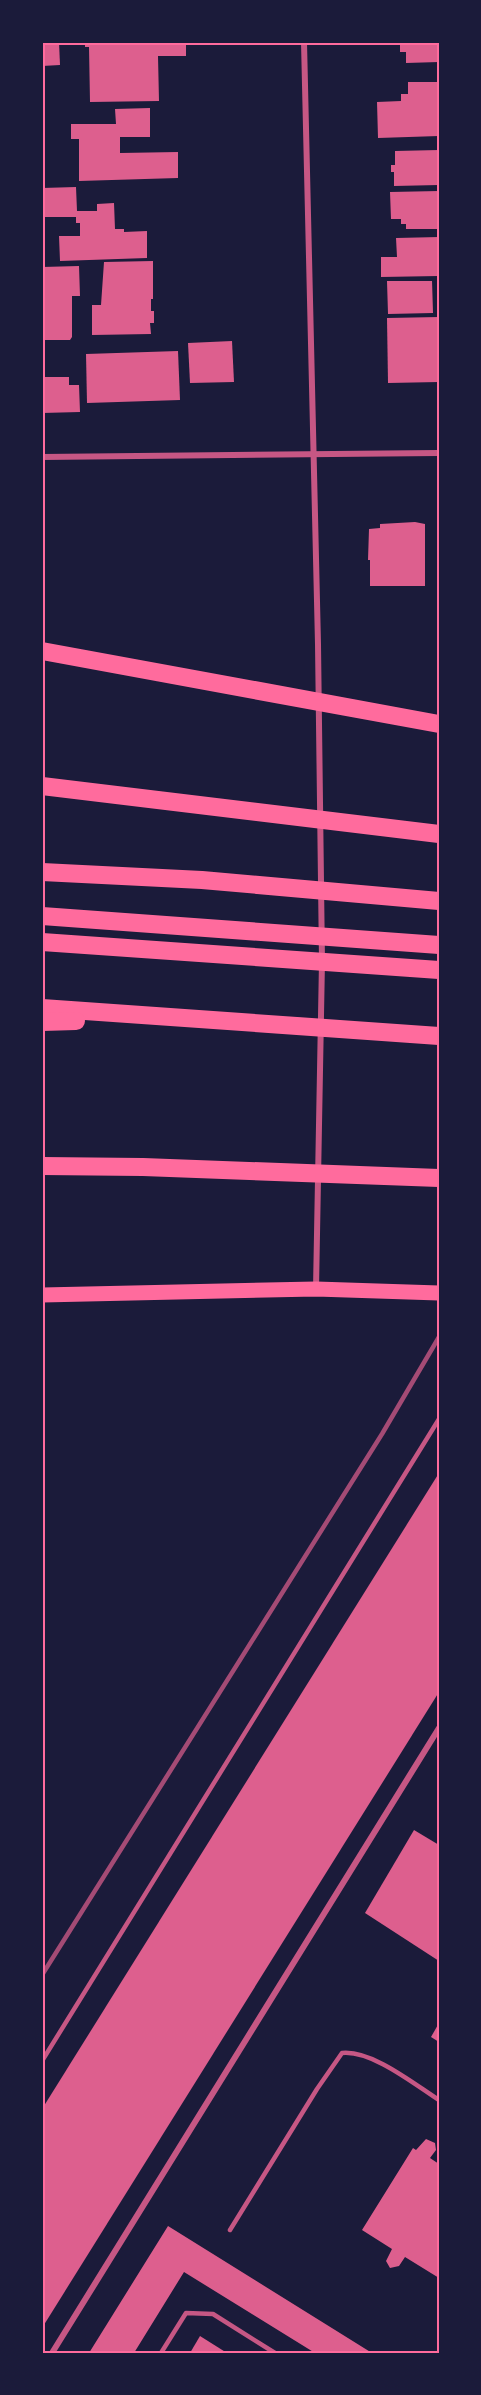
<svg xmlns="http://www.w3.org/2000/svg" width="481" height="2395" font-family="'PT Sans',sans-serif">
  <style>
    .building { fill: #dd5f8e }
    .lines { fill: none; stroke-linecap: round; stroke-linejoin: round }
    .service { stroke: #c65784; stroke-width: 4.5 }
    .minor { stroke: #c65784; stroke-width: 6 }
    .primary { stroke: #ff6b9d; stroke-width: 15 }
    .motorway { stroke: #ff6b9d; stroke-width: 18 }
    .rail { stroke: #a44b75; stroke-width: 4.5 }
    .neatline { fill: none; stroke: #ff6b9d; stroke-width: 2 }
  </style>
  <rect width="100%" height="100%" fill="#1b1b3a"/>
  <!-- building -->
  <g class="building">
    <path d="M 42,42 L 59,42 L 60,65 L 42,66 Z"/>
    <path d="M 85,42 L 186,42 L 186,56 L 158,56 L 159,101 L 90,102 L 89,47 L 85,47 Z"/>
    <path d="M 376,42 L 439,42 L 439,62 L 406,63 L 406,52 L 400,52 L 400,44 L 376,45 Z"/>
    <path d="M 408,82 L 439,82 L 439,136 L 378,138 L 377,102 L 401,101 L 401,94 L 408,94 Z"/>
    <path d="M 150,108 L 150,137 L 120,137 L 120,153 L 178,152 L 178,178 L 79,181 L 79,139 L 71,139 L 71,124 L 116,124 L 115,109 Z"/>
    <path d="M 439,150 L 439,185 L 394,186 L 394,172 L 391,172 L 391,165 L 395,165 L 395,151 Z"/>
    <path d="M 76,187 L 77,211 L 97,211 L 97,204 L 114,203 L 115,229 L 124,229 L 124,232 L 147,231 L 147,258 L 60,261 L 59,236 L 80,236 L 80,223 L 76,223 L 76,217 L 42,217 L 42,188 Z"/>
    <path d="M 439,191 L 439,229 L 406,229 L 406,224 L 401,224 L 401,219 L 391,219 L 390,192 Z"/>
    <path d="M 439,237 L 439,276 L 381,277 L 381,257 L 397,257 L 396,238 Z"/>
    <path d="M 153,261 L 153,299 L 151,299 L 151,311 L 154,311 L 154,323 L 150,323 L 151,334 L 92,335 L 92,305 L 101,305 L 104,262 Z"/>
    <path d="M 79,266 L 80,296 L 72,296 L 72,337 L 70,340 L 42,340 L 42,267 Z"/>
    <path d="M 387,281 L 432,281 L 433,313 L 388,314 Z"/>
    <path d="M 439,317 L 439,382 L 388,383 L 387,318 Z"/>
    <path d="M 232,341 L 234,382 L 190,383 L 188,343 Z"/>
    <path d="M 178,351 L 180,400 L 87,403 L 86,354 Z"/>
    <path d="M 42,377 L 69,377 L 69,385 L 79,385 L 80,412 L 42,413 Z"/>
    <path d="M 415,522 L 425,524 L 425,586 L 370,586 L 370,560 L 368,560 L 369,529 L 380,528 L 380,524 Z"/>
    <rect x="437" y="574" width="2" height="19"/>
    <path d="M 439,1473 L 439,1692 L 42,2328 L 42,2109 Z"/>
    <path d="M 414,1830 L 439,1845 L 439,1961 L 365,1913 Z"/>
    <path d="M 439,2023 L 439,2042 L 431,2037 Z"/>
    <path d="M 426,2139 L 435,2143 L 436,2150 L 430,2158 L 439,2164 L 439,2278 L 405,2257 L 399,2266 L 390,2268 L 386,2261 L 392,2249 L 362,2230 L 413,2148 L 416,2150 Z"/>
    <path d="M 168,2226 L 372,2353 L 315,2353 L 184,2272 L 134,2353 L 89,2353 Z"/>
    <path d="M 200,2336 L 227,2353 L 190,2353 Z"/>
  </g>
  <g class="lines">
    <!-- service -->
    <g class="service">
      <path d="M 42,2061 L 439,1419"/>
      <path d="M 230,2230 L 317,2089 L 342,2053 C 372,2050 414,2084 439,2100"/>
      <path d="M 161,2353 L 186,2313 L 213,2314 L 275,2353"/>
    </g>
    <!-- minor -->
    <g class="minor">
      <path d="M 304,42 L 318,644 L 322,961 L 316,1289"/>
      <path d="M 42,457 L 439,453"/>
      <path d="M 52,2353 L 439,1728"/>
    </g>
    <!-- primary -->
    <path class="primary" d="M 42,1295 L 316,1289 L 439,1293"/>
    <!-- motorway -->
    <g class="motorway">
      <path d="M 42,651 L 439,724"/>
      <path d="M 42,786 L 439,834"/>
      <path d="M 42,872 L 202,880 L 439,901"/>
      <path d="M 42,916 L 439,945"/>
      <path d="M 42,942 L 439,970"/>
      <path d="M 42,1008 L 439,1036"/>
      <path d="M 42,1022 L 76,1021"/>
      <path d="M 42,1166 L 143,1167 L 439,1178"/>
    </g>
    <!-- rail -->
    <path class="rail" d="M 42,1975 L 382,1434 L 439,1337"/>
  </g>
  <!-- border -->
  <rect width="481" height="2395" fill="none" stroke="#1b1b3a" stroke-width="87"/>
  <rect x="44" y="44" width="394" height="2308" class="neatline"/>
</svg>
